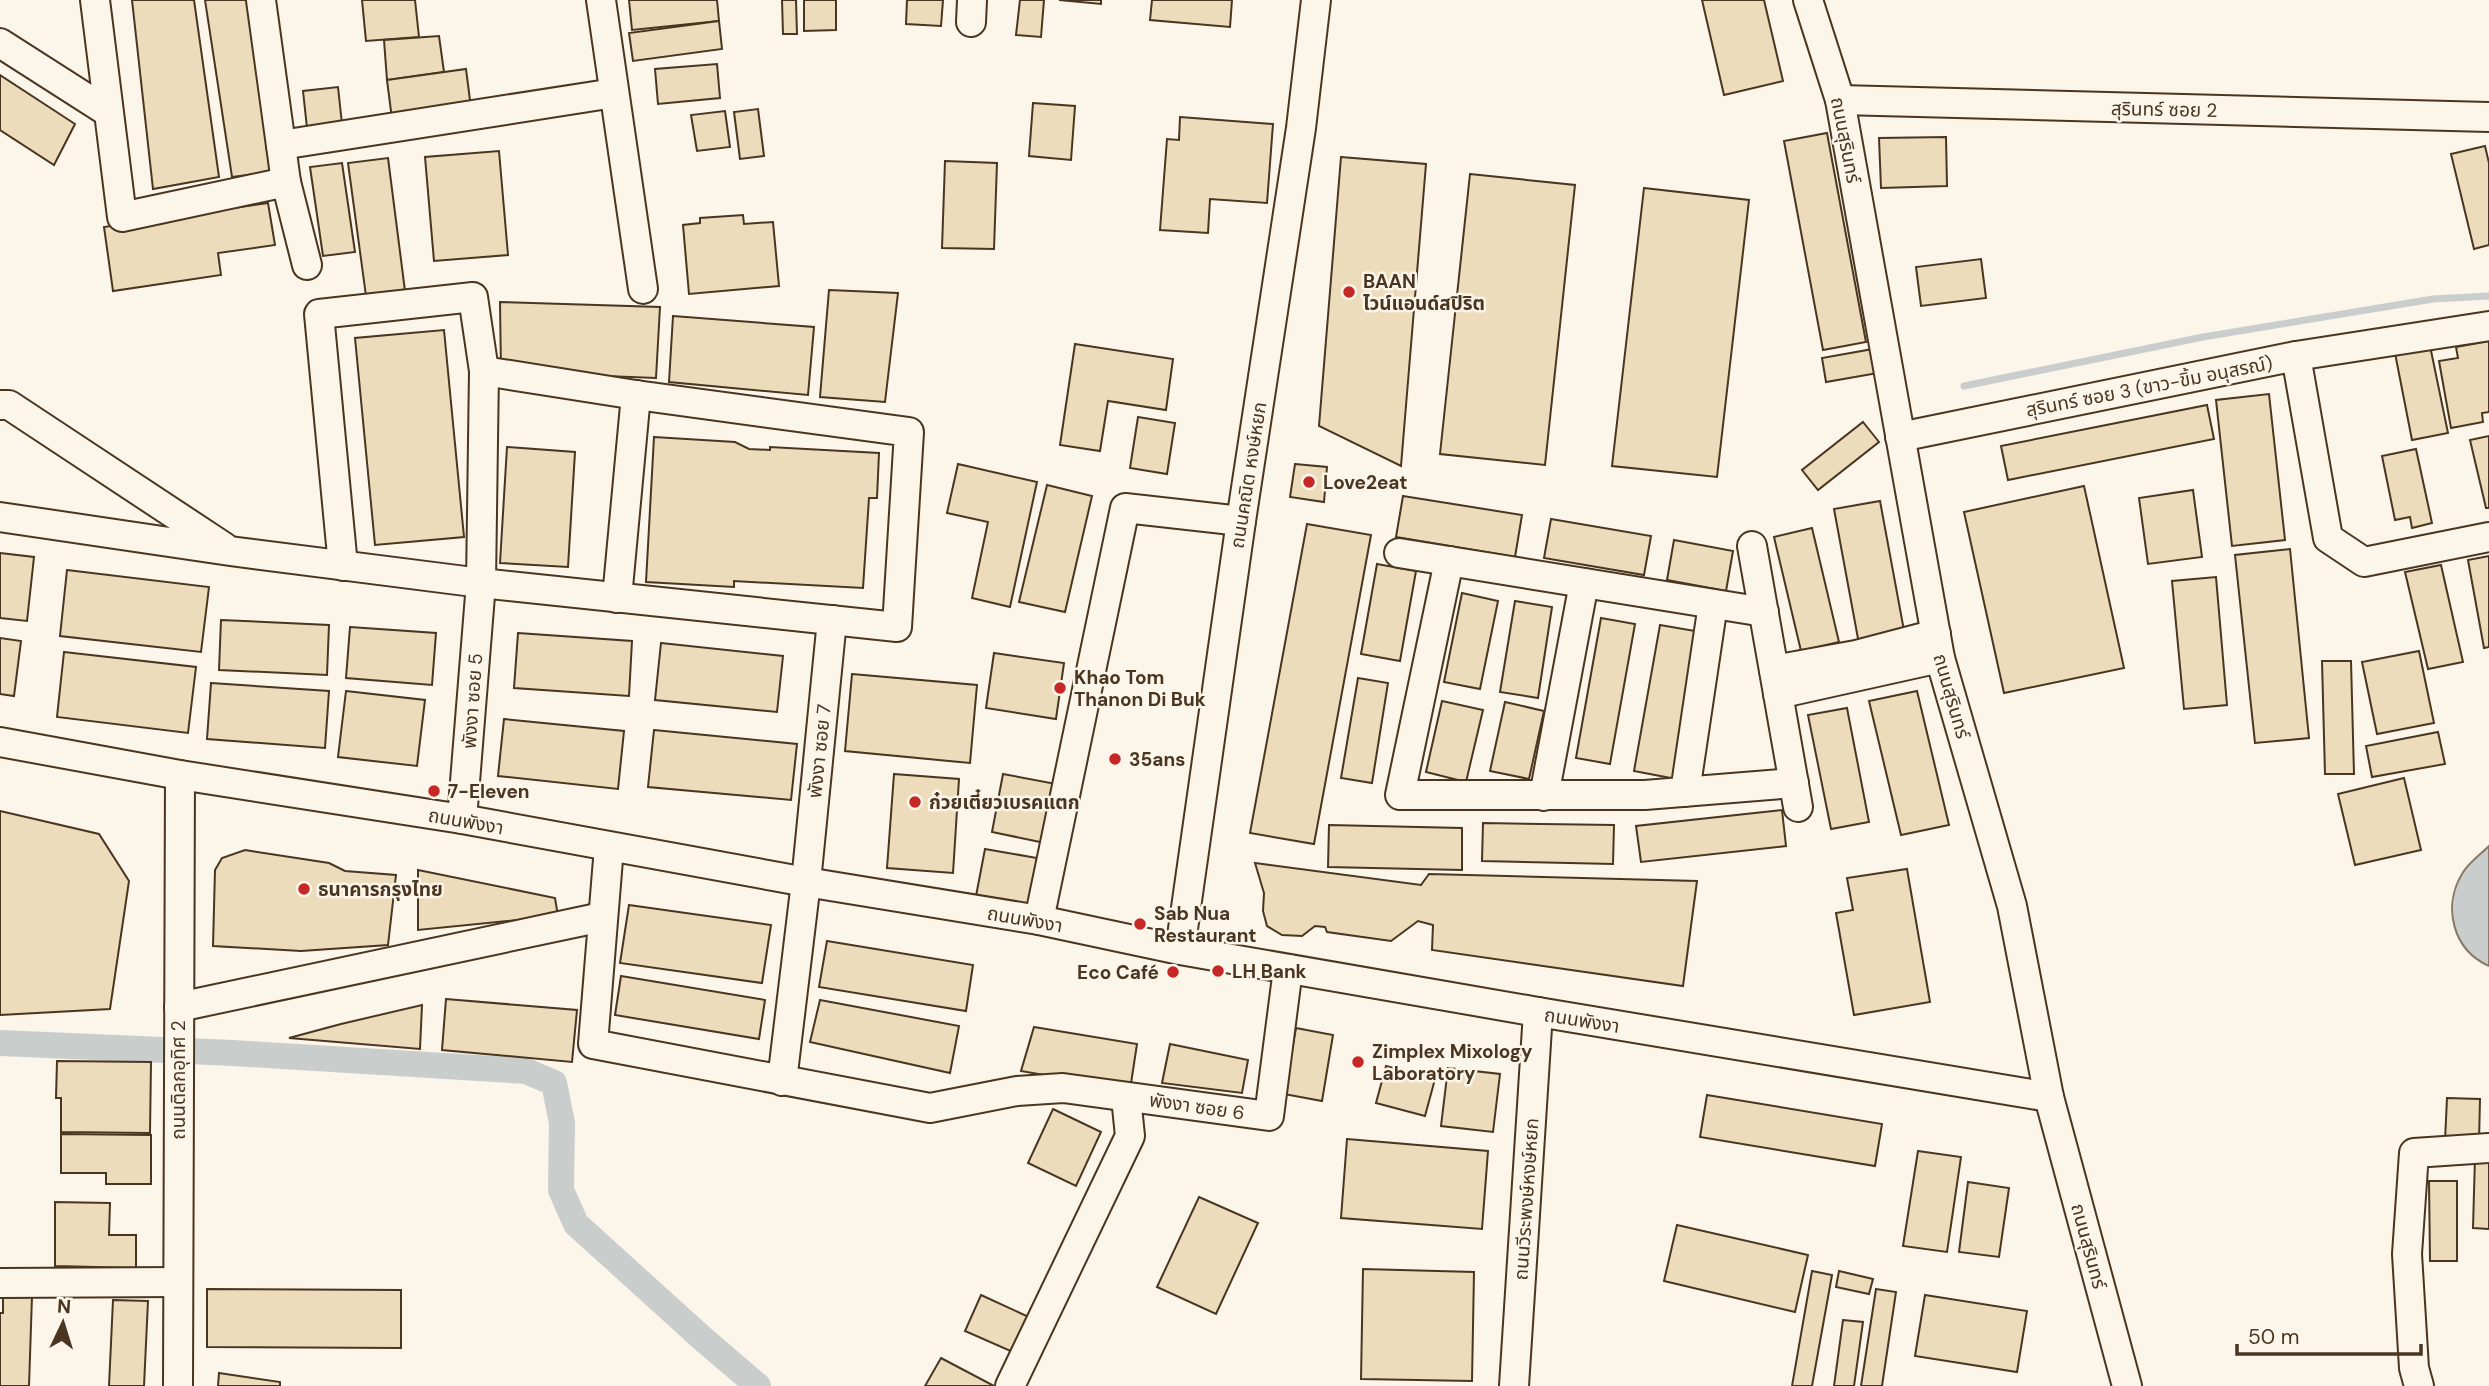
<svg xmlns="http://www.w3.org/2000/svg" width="2489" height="1386" font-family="'DM Sans','Noto Sans Thai',sans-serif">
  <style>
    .water { fill: #c9cecd; stroke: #887966; stroke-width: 2 }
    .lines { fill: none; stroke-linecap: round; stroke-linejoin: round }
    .stream { stroke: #c9cecd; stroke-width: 7 }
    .canal { stroke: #c9cecd; stroke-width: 26 }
    .building { fill: #ecdcbc; stroke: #4a3520; stroke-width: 2 }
    .minor-casing { stroke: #4a3520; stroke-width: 32 }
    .minor { stroke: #fbf6e9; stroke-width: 28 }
    .poi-dot { fill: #c62828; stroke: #fbf6e9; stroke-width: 2.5 }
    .labels { text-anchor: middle; stroke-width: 5; stroke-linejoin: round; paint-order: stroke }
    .street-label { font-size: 19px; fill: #4a3520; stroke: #fbf6e9 }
    .poi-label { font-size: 19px; font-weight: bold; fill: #4a3520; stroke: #fbf6e9; text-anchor: start }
  </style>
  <rect width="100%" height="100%" fill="#fbf6e9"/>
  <!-- water -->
  <path class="water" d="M 2489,846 L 2489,966 C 2453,950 2442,907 2462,874 C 2468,863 2480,855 2489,846 Z"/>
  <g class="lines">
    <!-- stream -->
    <path class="stream" d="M 1964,386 L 2203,337 L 2433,299 L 2489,296"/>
    <!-- canal -->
    <path class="canal" d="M 0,1043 L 233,1053 L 526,1071 L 554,1083 L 562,1123 L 561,1190 L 576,1224 L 703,1339 L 758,1386"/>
  </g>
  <!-- building -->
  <g class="building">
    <path d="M 132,0 L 194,0 L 219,177 L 153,189 Z"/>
    <path d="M 205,0 L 248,0 L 271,172 L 232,177 Z"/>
    <path d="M 362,0 L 415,0 L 419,37 L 366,41 Z"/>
    <path d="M 629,0 L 717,0 L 719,21 L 632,30 Z"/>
    <path d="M 782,0 L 796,0 L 797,34 L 783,34 Z"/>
    <path d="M 804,0 L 836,0 L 836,30 L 804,31 Z"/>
    <path d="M 907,0 L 943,0 L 941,26 L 906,24 Z"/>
    <path d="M 1020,0 L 1044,0 L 1041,37 L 1016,35 Z"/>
    <path d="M 1059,0 L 1101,0 L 1101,4 Z"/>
    <path d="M 1152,0 L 1232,0 L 1230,27 L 1150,20 Z"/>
    <path d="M 1702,0 L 1764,0 L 1783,81 L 1724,95 Z"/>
    <path d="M 719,21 L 722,49 L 633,61 L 629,33 Z"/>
    <path d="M 439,36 L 444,72 L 387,80 L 384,40 Z"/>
    <path d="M 717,64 L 720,98 L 658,104 L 655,69 Z"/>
    <path d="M 466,69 L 471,108 L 392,119 L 387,80 Z"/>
    <path d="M 0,75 L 75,124 L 54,165 L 0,130 Z"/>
    <path d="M 338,87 L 342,124 L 307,128 L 303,91 Z"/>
    <path d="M 1033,103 L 1075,106 L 1071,160 L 1029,156 Z"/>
    <path d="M 758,109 L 764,156 L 740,159 L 734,112 Z"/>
    <path d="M 725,111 L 730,147 L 697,151 L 691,115 Z"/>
    <path d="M 1180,117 L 1273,124 L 1267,203 L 1210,199 L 1208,233 L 1160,230 L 1167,139 L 1179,140 Z"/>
    <path d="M 1827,133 L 1866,342 L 1823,350 L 1784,141 Z"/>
    <path d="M 1946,137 L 1947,186 L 1881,188 L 1879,138 Z"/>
    <path d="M 2485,146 L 2489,163 L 2489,245 L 2474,249 L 2451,154 Z"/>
    <path d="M 499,151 L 508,255 L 434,261 L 425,157 Z"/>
    <path d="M 1341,157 L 1426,164 L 1401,466 L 1319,426 Z"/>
    <path d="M 388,158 L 405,291 L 366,296 L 348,163 Z"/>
    <path d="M 945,161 L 997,163 L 994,249 L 942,248 Z"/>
    <path d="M 342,163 L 355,252 L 323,256 L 310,167 Z"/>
    <path d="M 1470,174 L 1575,185 L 1545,465 L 1440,454 Z"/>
    <path d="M 1644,188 L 1749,200 L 1717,477 L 1612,466 Z"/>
    <path d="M 268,203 L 275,245 L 218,253 L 221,275 L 113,291 L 104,227 Z"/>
    <path d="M 743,215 L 744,224 L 773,222 L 779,286 L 689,294 L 683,225 L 700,223 L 700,218 Z"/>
    <path d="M 1981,259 L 1986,298 L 1921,306 L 1916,267 Z"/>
    <path d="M 829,290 L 898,293 L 885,402 L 820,397 Z"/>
    <path d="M 500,302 L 660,307 L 656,378 L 501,372 Z"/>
    <path d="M 673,316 L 814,327 L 808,395 L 669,382 Z"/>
    <path d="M 444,330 L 464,537 L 375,545 L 355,338 Z"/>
    <path d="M 2429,341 L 2448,433 L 2412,440 L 2394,348 Z"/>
    <path d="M 2489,341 L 2489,412 L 2482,413 L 2483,422 L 2451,428 L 2439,361 L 2458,358 L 2456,347 Z"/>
    <path d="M 1075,344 L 1173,359 L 1166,410 L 1108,401 L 1100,451 L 1060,445 Z"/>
    <path d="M 1873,349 L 1878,373 L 1826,382 L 1822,358 Z"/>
    <path d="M 2269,394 L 2285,540 L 2232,546 L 2216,400 Z"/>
    <path d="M 2207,405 L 2214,439 L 2008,480 L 2001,446 Z"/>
    <path d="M 1138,417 L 1175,423 L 1167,474 L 1130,468 Z"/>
    <path d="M 1863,422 L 1879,442 L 1818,490 L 1802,470 Z"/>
    <path d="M 2489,436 L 2489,508 L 2486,508 L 2470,440 Z"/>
    <path d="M 654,437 L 735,442 L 749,449 L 770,450 L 770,447 L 879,453 L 877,498 L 869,498 L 863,588 L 734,581 L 734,587 L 646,582 Z"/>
    <path d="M 507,447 L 575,452 L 568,567 L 500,563 Z"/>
    <path d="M 2416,449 L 2432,523 L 2412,528 L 2410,517 L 2395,520 L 2382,456 Z"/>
    <path d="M 958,464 L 1037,482 L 1010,607 L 972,598 L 988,522 L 947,513 Z"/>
    <path d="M 1295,464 L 1327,467 L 1324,502 L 1290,497 Z"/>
    <path d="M 1047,485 L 1092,496 L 1065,612 L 1019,602 Z"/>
    <path d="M 2084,486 L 2124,668 L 2004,693 L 1964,512 Z"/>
    <path d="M 2193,490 L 2202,557 L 2148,564 L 2139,498 Z"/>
    <path d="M 1403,496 L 1522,515 L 1515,557 L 1396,537 Z"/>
    <path d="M 1880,501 L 1905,636 L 1859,644 L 1834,509 Z"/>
    <path d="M 1551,519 L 1651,536 L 1644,575 L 1544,558 Z"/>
    <path d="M 1307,524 L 1371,535 L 1314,844 L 1250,833 Z"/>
    <path d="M 1812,528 L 1839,642 L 1801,651 L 1774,537 Z"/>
    <path d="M 1674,540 L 1733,551 L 1726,591 L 1667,580 Z"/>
    <path d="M 2290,549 L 2309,738 L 2255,743 L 2235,555 Z"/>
    <path d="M 0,553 L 34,557 L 27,621 L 0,618 Z"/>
    <path d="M 2489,556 L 2489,647 L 2484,648 L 2468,560 Z"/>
    <path d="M 1377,564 L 1416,571 L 1400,661 L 1361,654 Z"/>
    <path d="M 2441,565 L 2463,662 L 2428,669 L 2405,572 Z"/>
    <path d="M 67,570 L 209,587 L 201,652 L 60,636 Z"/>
    <path d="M 2216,577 L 2227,705 L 2184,709 L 2172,581 Z"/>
    <path d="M 1462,593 L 1498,601 L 1480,689 L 1444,682 Z"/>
    <path d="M 1515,601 L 1552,607 L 1538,698 L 1500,692 Z"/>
    <path d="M 1601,618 L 1635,624 L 1610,764 L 1576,758 Z"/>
    <path d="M 221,620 L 329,625 L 327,675 L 219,670 Z"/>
    <path d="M 1660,625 L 1701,632 L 1676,779 L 1634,771 Z"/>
    <path d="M 350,627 L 436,633 L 432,685 L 346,678 Z"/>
    <path d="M 518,633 L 632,641 L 629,696 L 514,688 Z"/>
    <path d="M 0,638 L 21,641 L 14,696 L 0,694 Z"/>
    <path d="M 661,643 L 783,656 L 777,712 L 655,700 Z"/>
    <path d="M 2419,651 L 2434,723 L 2377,734 L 2362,662 Z"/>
    <path d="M 64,652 L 196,667 L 188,733 L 57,717 Z"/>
    <path d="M 994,653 L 1064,663 L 1056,719 L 986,708 Z"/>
    <path d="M 2322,661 L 2351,661 L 2354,774 L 2325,774 Z"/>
    <path d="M 852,674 L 977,685 L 970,763 L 845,751 Z"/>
    <path d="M 1358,678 L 1388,683 L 1372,783 L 1341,778 Z"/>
    <path d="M 211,683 L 329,691 L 325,748 L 207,739 Z"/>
    <path d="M 346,691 L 425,700 L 417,766 L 338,757 Z"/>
    <path d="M 1917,691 L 1949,825 L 1901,835 L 1869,701 Z"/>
    <path d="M 1442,701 L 1483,710 L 1466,782 L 1426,772 Z"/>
    <path d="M 1505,702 L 1544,711 L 1529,779 L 1490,771 Z"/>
    <path d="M 1847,708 L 1869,822 L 1831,829 L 1808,715 Z"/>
    <path d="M 504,719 L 624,731 L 618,789 L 498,776 Z"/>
    <path d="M 654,730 L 797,744 L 791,800 L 648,787 Z"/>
    <path d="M 2438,732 L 2445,764 L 2372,777 L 2366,746 Z"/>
    <path d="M 894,774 L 959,779 L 953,873 L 887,868 Z"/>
    <path d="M 1003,774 L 1056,784 L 1045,843 L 992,832 Z"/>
    <path d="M 2404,778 L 2421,850 L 2355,865 L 2338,794 Z"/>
    <path d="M 1782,810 L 1786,846 L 1641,862 L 1636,826 Z"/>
    <path d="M 0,811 L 99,834 L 129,881 L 110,1009 L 0,1015 Z"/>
    <path d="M 1483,823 L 1614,825 L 1613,864 L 1482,861 Z"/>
    <path d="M 1329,825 L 1462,828 L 1462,870 L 1328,867 Z"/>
    <path d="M 985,849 L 1037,858 L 1029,905 L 976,896 Z"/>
    <path d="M 245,850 L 329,863 L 345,871 L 396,875 L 388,945 L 301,951 L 213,946 L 215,870 L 222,858 Z"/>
    <path d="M 1255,863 L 1421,885 L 1429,874 L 1697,881 L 1683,986 L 1432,950 L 1433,925 L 1418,921 L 1391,941 L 1327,932 L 1325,927 L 1315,926 L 1302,936 L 1282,935 L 1267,926 L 1263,911 L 1264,893 Z"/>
    <path d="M 1907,869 L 1930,1002 L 1854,1015 L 1836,913 L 1853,910 L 1847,878 Z"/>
    <path d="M 418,870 L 555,898 L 558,916 L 418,930 Z"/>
    <path d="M 629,905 L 771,925 L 762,983 L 620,963 Z"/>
    <path d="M 827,941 L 973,965 L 966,1011 L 819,987 Z"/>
    <path d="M 621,976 L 765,1000 L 759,1039 L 615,1015 Z"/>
    <path d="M 446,999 L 577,1010 L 572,1062 L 442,1050 Z"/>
    <path d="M 820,1000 L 959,1026 L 950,1073 L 810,1042 Z"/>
    <path d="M 422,1005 L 420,1049 L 289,1038 L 341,1024 Z"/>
    <path d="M 1034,1027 L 1137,1044 L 1130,1090 L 1021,1071 Z"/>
    <path d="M 1296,1028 L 1333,1035 L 1322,1101 L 1284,1094 Z"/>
    <path d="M 1170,1044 L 1248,1060 L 1242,1093 L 1162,1083 Z"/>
    <path d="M 57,1061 L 151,1062 L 150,1133 L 61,1132 L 61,1098 L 56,1098 Z"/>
    <path d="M 1386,1066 L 1435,1079 L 1425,1116 L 1376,1103 Z"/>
    <path d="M 1448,1068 L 1500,1074 L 1493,1132 L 1441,1126 Z"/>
    <path d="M 1707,1095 L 1882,1124 L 1875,1166 L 1700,1137 Z"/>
    <path d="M 2447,1098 L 2480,1099 L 2479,1142 L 2445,1141 Z"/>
    <path d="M 1053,1109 L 1101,1132 L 1076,1186 L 1028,1163 Z"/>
    <path d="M 61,1134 L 151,1135 L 151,1184 L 106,1184 L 106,1173 L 61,1173 Z"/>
    <path d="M 1347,1139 L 1488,1151 L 1482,1229 L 1341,1218 Z"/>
    <path d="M 1918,1151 L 1961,1157 L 1947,1252 L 1903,1246 Z"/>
    <path d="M 2475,1157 L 2489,1158 L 2489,1229 L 2473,1228 Z"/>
    <path d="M 2429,1181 L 2457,1181 L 2457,1261 L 2430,1261 Z"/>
    <path d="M 1968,1182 L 2009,1188 L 1999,1257 L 1959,1252 Z"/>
    <path d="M 1199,1197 L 1258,1223 L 1216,1314 L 1157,1287 Z"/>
    <path d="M 55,1202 L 110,1203 L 109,1235 L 136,1235 L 136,1268 L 55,1266 Z"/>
    <path d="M 1677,1225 L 1808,1255 L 1795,1312 L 1664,1281 Z"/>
    <path d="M 1363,1269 L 1474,1272 L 1472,1381 L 1361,1379 Z"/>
    <path d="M 1812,1271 L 1832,1275 L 1812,1386 L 1792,1386 Z"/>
    <path d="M 1839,1271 L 1873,1279 L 1869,1294 L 1836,1287 Z"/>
    <path d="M 207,1289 L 401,1290 L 401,1348 L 207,1347 Z"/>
    <path d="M 1876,1289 L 1896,1292 L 1882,1386 L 1861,1386 Z"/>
    <path d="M 3,1295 L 32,1296 L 29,1386 L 0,1386 L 0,1313 L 3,1313 Z"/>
    <path d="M 981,1295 L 1031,1318 L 1015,1353 L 965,1331 Z"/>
    <path d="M 1925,1295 L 2027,1311 L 2017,1372 L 1915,1356 Z"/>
    <path d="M 113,1300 L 148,1301 L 144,1386 L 109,1386 Z"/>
    <path d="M 1843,1320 L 1863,1322 L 1854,1386 L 1834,1386 Z"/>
    <path d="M 941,1358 L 994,1386 L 925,1386 Z"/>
    <path d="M 219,1373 L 280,1382 L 280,1386 L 218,1386 Z"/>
  </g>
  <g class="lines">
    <defs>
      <g id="minor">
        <path d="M 95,0 L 122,217 L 286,182"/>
        <path d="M 261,0 L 286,182 L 307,265"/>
        <path d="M 601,0 L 643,289"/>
        <path d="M 1808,0 L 1840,100 L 1940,658 L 2012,906 L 2049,1097 L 2127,1386"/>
        <path d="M 971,22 L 972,0"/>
        <path d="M 0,43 L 108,112"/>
        <path d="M 1840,100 L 2489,117"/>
        <path d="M 281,145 L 614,93"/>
        <path d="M 2296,356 L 2489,326"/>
        <path d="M 0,405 L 9,405 L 224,547"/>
        <path d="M 1900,437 L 2296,356 L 2328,538 L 2364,562 L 2489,537"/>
        <path d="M 0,517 L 230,551 L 481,583 L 897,627 L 909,432 L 636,395 L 484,371"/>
        <path d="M 1752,546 L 1798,807"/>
        <path d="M 1399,553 L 1764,612"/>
        <path d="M 1449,561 L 1400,795 L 1645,795 L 1794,783"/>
        <path d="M 343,566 L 319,314 L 473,297 L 484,371 L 481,583 L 462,819"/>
        <path d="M 617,598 L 636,395"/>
        <path d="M 1774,670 L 1856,655 L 1936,634"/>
        <path d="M 1778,694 L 1940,658"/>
        <path d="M 0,742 L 180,775 L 462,819 L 806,882 L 1039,920 L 1180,950 L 1538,1012 L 2049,1097"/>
        <path d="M 1685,792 L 1713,604"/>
        <path d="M 1544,796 L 1584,583"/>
        <path d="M 609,847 L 593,1044 L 930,1108 L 1017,1091 L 1063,1088 L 1269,1116 L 1288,969"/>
        <path d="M 1039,920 L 1125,508 L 1241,521"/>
        <path d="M 1180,950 L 1241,521 L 1301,128 L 1316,0"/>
        <path d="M 179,1007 L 602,917"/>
        <path d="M 782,1081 L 806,882 L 832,620"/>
        <path d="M 0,1283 L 178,1282"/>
        <path d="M 178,1386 L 180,775"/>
        <path d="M 1010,1386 L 1130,1136 L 1126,1097"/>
        <path d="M 1514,1386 L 1538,1012"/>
        <path d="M 2419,1386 L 2414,1368 L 2407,1254 L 2414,1153 L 2489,1148"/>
      </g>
    </defs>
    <!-- minor casing -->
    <use href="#minor" class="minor-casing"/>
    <!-- minor -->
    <use href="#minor" class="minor"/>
  </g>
  <!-- markers -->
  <g class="poi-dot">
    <circle cx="1349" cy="292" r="7"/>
    <circle cx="1309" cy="482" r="7"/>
    <circle cx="1060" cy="688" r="7"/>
    <circle cx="1115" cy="759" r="7"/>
    <circle cx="434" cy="791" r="7"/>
    <circle cx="915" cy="802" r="7"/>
    <circle cx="304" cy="889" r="7"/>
    <circle cx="1140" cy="924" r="7"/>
    <circle cx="1218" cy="971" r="7"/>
    <circle cx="1173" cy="972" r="7"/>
    <circle cx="1358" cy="1062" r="7"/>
  </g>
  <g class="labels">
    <!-- street labels -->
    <g class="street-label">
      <text transform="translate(2164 109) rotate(1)" y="7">สุรินทร์ ซอย 2</text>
      <text transform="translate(1846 140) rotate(79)" y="7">ถนนสุรินทร์</text>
      <text transform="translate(2149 386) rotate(-11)" y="7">สุรินทร์ ซอย 3 (ขาว-ขิ้ม อนุสรณ์)</text>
      <text transform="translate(1248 475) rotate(-81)" y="7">ถนนคณิต หงษ์หยก</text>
      <text transform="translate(1952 696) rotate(74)" y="7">ถนนสุรินทร์</text>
      <text transform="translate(472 701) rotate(-86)" y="7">พังงา ซอย 5</text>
      <text transform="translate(819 751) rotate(-84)" y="7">พังงา ซอย 7</text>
      <text transform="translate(466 821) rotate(10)" y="7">ถนนพังงา</text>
      <text transform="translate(1025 919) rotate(10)" y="7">ถนนพังงา</text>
      <text transform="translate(1582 1020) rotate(9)" y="7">ถนนพังงา</text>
      <text transform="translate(178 1080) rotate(-90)" y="7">ถนนติลกอุทิศ 2</text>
      <text transform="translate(1197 1106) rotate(8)" y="7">พังงา ซอย 6</text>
      <text transform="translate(1526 1199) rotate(-86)" y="7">ถนนวีระพงษ์หงษ์หยก</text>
      <text transform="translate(2089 1246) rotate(75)" y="7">ถนนสุรินทร์</text>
    </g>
    <!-- poi labels -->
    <g class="poi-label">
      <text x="1363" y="288">BAAN<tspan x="1363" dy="22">ไวน์แอนด์สปิริต</tspan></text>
      <text x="1323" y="489">Love2eat</text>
      <text x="1074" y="684">Khao Tom<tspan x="1074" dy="22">Thanon Di Buk</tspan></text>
      <text x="1129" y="766">35ans</text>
      <text x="448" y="798">7-Eleven</text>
      <text x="929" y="809">ก๋วยเตี๋ยวเบรคแตก</text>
      <text x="318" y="896">ธนาคารกรุงไทย</text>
      <text x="1154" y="920">Sab Nua<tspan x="1154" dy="22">Restaurant</tspan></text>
      <text x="1232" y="978">LH Bank</text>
      <text x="1159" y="979" text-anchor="end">Eco Café</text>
      <text x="1372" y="1058">Zimplex Mixology<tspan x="1372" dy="22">Laboratory</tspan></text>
    </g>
  </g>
  <!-- north arrow -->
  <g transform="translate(63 1323) rotate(4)" stroke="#fbf6e9" stroke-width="5" paint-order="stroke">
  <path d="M0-5L12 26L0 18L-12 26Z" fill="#4a3520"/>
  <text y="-10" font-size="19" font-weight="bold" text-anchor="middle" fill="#4a3520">N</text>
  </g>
  <!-- scale -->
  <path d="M2237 1344v10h184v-10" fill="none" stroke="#4a3520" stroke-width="3.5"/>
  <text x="2248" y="1344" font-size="21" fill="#4a3520" stroke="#fbf6e9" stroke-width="5" paint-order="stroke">50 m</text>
</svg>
